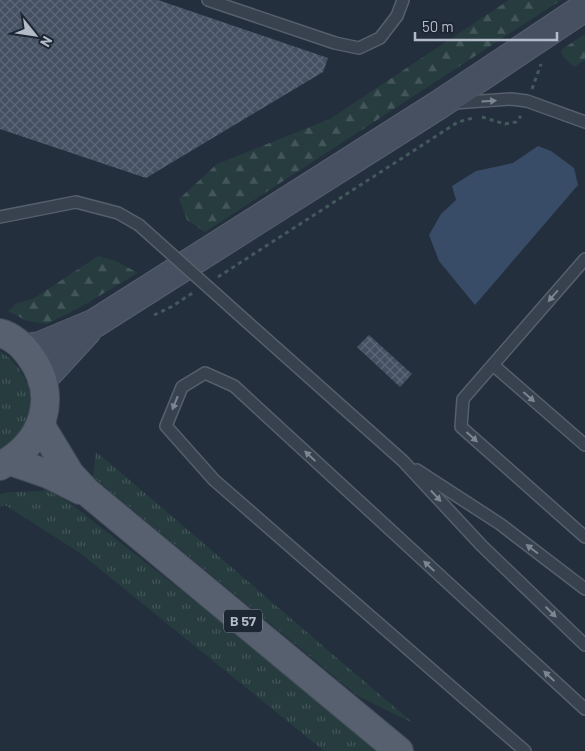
<svg xmlns="http://www.w3.org/2000/svg" width="585" height="751" font-family="Barlow,sans-serif">
  <style>
    .grass { fill: url(#grass-tufts) }
    .forest { fill: url(#forest-firs) }
    .water { fill: #394c67 }
    .building { fill: url(#building-cross-hatch) }
    .lines { fill: none; stroke-linecap: round; stroke-linejoin: round }
    .service-casing { stroke: #565f6c; stroke-width: 14 }
    .secondary-casing { stroke: #565f6c; stroke-width: 30 }
    .primary-casing { stroke: #414a57; stroke-width: 30 }
    .path { stroke: #44595c; stroke-width: 3; stroke-dasharray: 4 4; stroke-linecap: butt }
    .service { stroke: #38414e; stroke-width: 11 }
    .secondary { stroke: #465061; stroke-width: 28 }
    .primary { stroke: #56606e; stroke-width: 28 }
    .service-bridge-casing { stroke: #565f6c; stroke-width: 14; stroke-linecap: butt }
    .service-bridge { stroke: #38414e; stroke-width: 11 }
    .oneway { fill: #7c8592 }
    .labels { text-anchor: middle; stroke-width: 4; stroke-linejoin: round; paint-order: stroke }
    .shield { fill: #1d2633; stroke: #878f9c; stroke-width: 1 }
    .shield-label { font-size: 14px; font-weight: bold; fill: #b4bcc9 }
  </style>
  <defs>
    <pattern id="grass-tufts" width="24" height="20" patternUnits="userSpaceOnUse" patternTransform="scale(1.25)"><rect width="24" height="20" fill="#263c3f"/><path d="M3 7l-1-3M5 7V3M7 7l1-3M15 17l-1-3M17 17v-4M19 17l1-3" fill="none" stroke="#435659"/></pattern>
    <pattern id="forest-firs" width="22" height="20" patternUnits="userSpaceOnUse" patternTransform="scale(1.25)"><rect width="22" height="20" fill="#263c3f"/><path d="M5 1l3.5 6h-7zM16 11l3.5 6h-7z" fill="#435659"/></pattern>
    <pattern id="building-cross-hatch" width="8" height="8" patternUnits="userSpaceOnUse" patternTransform="scale(1.25)"><rect width="8" height="8" fill="#455162"/><path d="M0 0l8 8M0 8l8-8" fill="none" stroke="#5d6877"/></pattern>
  </defs>
  <rect width="100%" height="100%" fill="#242f3e"/>
  <!-- grass -->
  <g class="grass">
    <path d="M 0,351 C 39,377 41,425 0,450 Z"/>
    <path d="M 96,452 L 118,470 L 413,723 L 358,696 L 93,477 Z"/>
    <path d="M 46,490 L 70,503 L 247,642 L 376,751 L 324,751 L 80,553 L 5,505 L 0,507 L 0,494 C 15,490 30,493 46,490 Z"/>
  </g>
  <!-- forest -->
  <g class="forest">
    <path d="M 509,0 L 561,0 L 205,232 L 187,220 L 179,199 L 217,164 L 330,119 Z"/>
    <path d="M 585,34 L 585,60 L 574,67 L 563,57 L 561,50 Z"/>
    <path d="M 98,256 L 116,261 L 138,273 L 77,309 L 47,324 L 27,321 L 8,311 L 17,303 L 33,299 Z"/>
  </g>
  <!-- water -->
  <path class="water" d="M 538,146 L 551,151 L 574,168 L 578,185 L 475,305 L 439,261 L 429,235 L 441,214 L 456,200 L 452,186 L 476,171 L 513,163 Z"/>
  <!-- building -->
  <g class="building">
    <path d="M 0,0 L 158,0 L 328,58 L 323,72 L 146,178 L 0,129 Z"/>
    <path d="M 369,335 L 412,374 L 400,387 L 357,347 Z"/>
  </g>
  <g class="lines">
    <defs>
      <g id="service">
        <path d="M 208,0 L 335,43 L 359,48 L 380,38 L 397,16 L 403,0"/>
        <path d="M 454,103 L 511,99 L 527,101 L 585,122"/>
        <path d="M 0,217 L 76,202 L 118,213 L 139,225"/>
        <path d="M 585,259 L 463,399 L 461,427 L 585,537"/>
        <path d="M 246,321 L 403,461 L 482,546 L 585,645"/>
        <path d="M 493,365 L 585,445"/>
        <path d="M 417,470 L 500,524 L 585,589"/>
        <path d="M 525,751 L 214,480 L 166,426 L 182,387 L 205,373 L 234,386 L 585,709"/>
      </g>
      <g id="secondary">
        <path d="M 25,348 L 40,346 L 95,323 L 440,104 L 585,7"/>
        <path d="M 42,380 L 87,331"/>
      </g>
      <g id="primary">
        <path d="M 0,333 C 12,336 23,346 30,356 C 60,397 43,444 0,466"/>
        <path d="M 41,426 L 70,474 L 87,492 L 399,751"/>
        <path d="M 10,461 L 48,474 L 80,490"/>
      </g>
    </defs>
    <!-- service casing -->
    <use href="#service" class="service-casing"/>
    <!-- secondary casing -->
    <use href="#secondary" class="secondary-casing"/>
    <!-- primary casing -->
    <use href="#primary" class="primary-casing"/>
    <!-- path -->
    <g class="path">
      <path d="M 532,89 L 541,64"/>
      <path d="M 482,117 L 505,124 L 516,122 L 521,116"/>
      <path d="M 218,277 L 458,122 L 473,118"/>
      <path d="M 154,315 L 171,307 L 194,292"/>
    </g>
    <!-- service -->
    <use href="#service" class="service"/>
    <!-- secondary -->
    <use href="#secondary" class="secondary"/>
    <!-- primary -->
    <use href="#primary" class="primary"/>
    <defs>
      <path id="service-bridge" d="M 139,225 L 246,321"/>
    </defs>
    <!-- service-bridge casing -->
    <use href="#service-bridge" class="service-bridge-casing"/>
    <!-- service-bridge -->
    <use href="#service-bridge" class="service-bridge"/>
  </g>
  <!-- one-way arrows -->
  <defs><path id="oneway-solid" d="M-6-.8H1V-3.2L6.5 0L1 3.2V.8H-6Z" transform="scale(1.25)"/></defs>
  <g class="oneway">
    <use href="#oneway-solid" transform="translate(489 101) rotate(-3)"/>
    <use href="#oneway-solid" transform="translate(553 296) rotate(131)"/>
    <use href="#oneway-solid" transform="translate(529 397) rotate(41)"/>
    <use href="#oneway-solid" transform="translate(175 403) rotate(112)"/>
    <use href="#oneway-solid" transform="translate(472 437) rotate(42)"/>
    <use href="#oneway-solid" transform="translate(310 456) rotate(-137)"/>
    <use href="#oneway-solid" transform="translate(436 496) rotate(47)"/>
    <use href="#oneway-solid" transform="translate(532 549) rotate(-143)"/>
    <use href="#oneway-solid" transform="translate(429 566) rotate(-137)"/>
    <use href="#oneway-solid" transform="translate(551 612) rotate(44)"/>
    <use href="#oneway-solid" transform="translate(549 676) rotate(-137)"/>
  </g>
  <g class="labels">
    <!-- shield labels -->
    <rect class="shield" x="224" y="609.5" width="38" height="23" rx="4"/>
    <g class="shield-label">
      <text x="243" y="626">B 57</text>
    </g>
  </g>
  <!-- north arrow -->
  <g transform="translate(35 35) rotate(120)" stroke="#1d2633" stroke-width="4" paint-order="stroke">
  <path d="M0-4L9 19L0 12L-9 19Z" fill="#b4bcc9"/>
  <text y="-8" font-size="14" font-weight="bold" text-anchor="middle" fill="#b4bcc9">N</text>
  </g>
  <!-- scale -->
  <path d="M415 32v8h142v-8" fill="none" stroke="#b4bcc9" stroke-width="2.5"/>
  <text x="422" y="32" font-size="15" fill="#b4bcc9" stroke="#1d2633" stroke-width="4" paint-order="stroke">50 m</text>
</svg>
